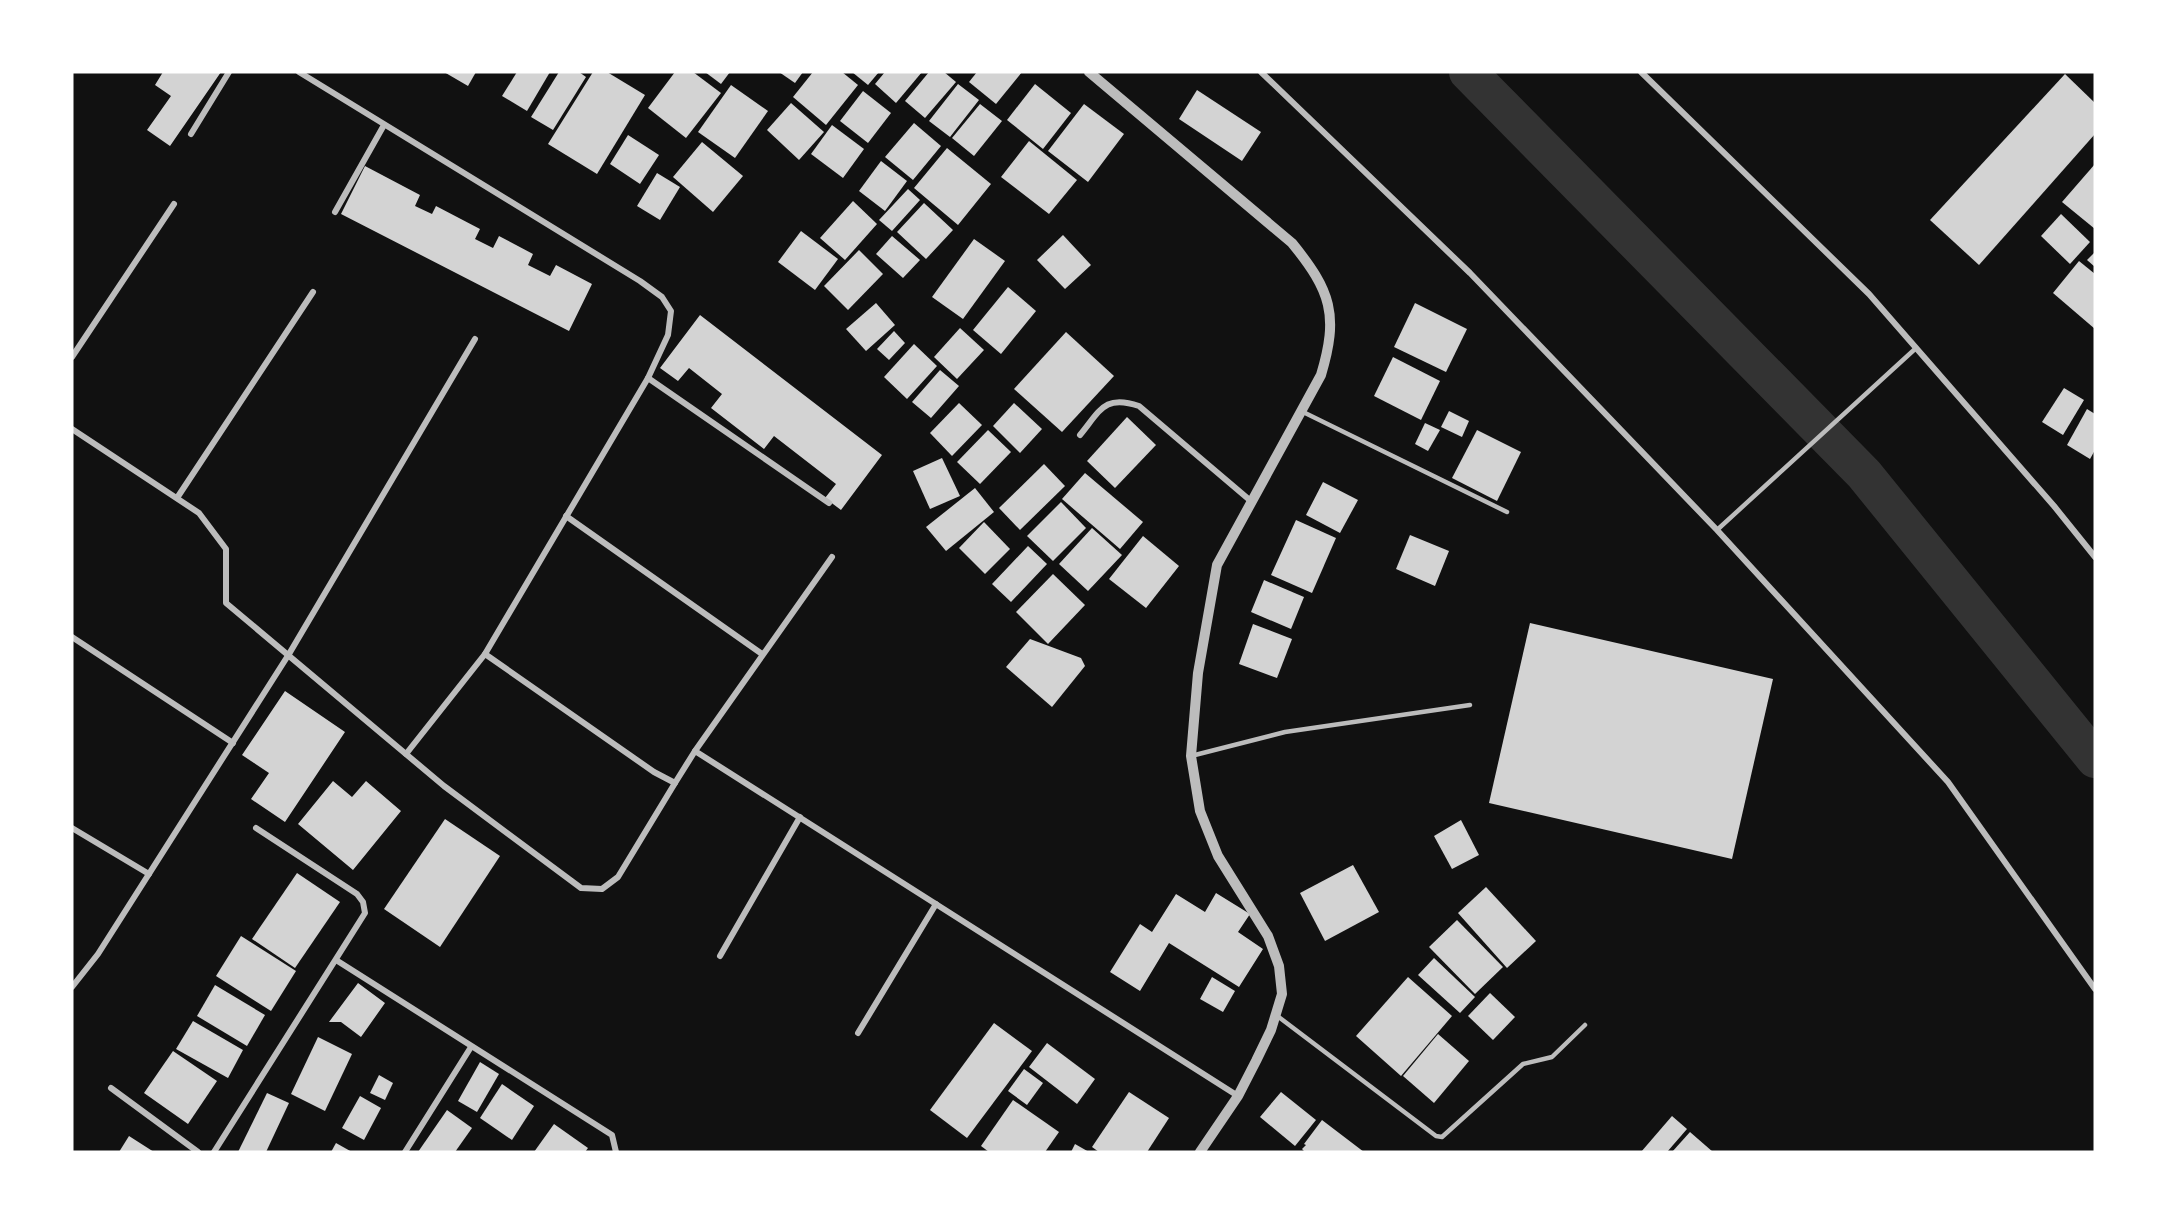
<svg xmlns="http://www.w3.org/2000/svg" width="2167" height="1224" font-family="Helvetica,sans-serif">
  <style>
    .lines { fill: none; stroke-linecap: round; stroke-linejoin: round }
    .canal { stroke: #333; stroke-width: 38 }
    .building { fill: #d3d3d3 }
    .service { stroke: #bcbcbc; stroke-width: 4.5 }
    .minor { stroke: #bcbcbc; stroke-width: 6 }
    .tertiary { stroke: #bcbcbc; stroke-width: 10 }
  </style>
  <rect width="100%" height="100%" fill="#111"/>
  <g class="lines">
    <!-- canal -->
    <path class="canal" d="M 1468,72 L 1864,474 L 2095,759"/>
  </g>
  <!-- building -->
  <g class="building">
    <path d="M 163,72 L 221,72 L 170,146 L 147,130 L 171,96 L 155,85 Z"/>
    <path d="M 444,72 L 476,72 L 468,86 Z"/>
    <path d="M 517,72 L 550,72 L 527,111 L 502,96 Z"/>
    <path d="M 559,72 L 579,72 L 586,77 L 553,130 L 531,117 Z"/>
    <path d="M 593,72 L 607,72 L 645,95 L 597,174 L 548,144 Z"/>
    <path d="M 675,72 L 693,72 L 721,93 L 686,138 L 648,108 Z"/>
    <path d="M 705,72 L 730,72 L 721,84 Z"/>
    <path d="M 779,72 L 803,72 L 795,83 Z"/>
    <path d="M 813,72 L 842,72 L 858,85 L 826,125 L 793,97 Z"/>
    <path d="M 852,72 L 879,72 L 868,85 Z"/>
    <path d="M 885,72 L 922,72 L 896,103 L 875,84 Z"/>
    <path d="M 929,72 L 944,72 L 956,82 L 925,118 L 905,101 Z"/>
    <path d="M 977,72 L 1022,72 L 996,104 L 969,82 Z"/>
    <path d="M 2065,74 L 2095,103 L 2095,134 L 1979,265 L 1930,220 Z"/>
    <path d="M 958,84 L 979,100 L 950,137 L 929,121 Z"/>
    <path d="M 1035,84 L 1071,113 L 1043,149 L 1007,120 Z"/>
    <path d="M 731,85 L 768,111 L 735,158 L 698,132 Z"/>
    <path d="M 1197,90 L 1261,132 L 1242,161 L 1179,119 Z"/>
    <path d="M 863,91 L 891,113 L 868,143 L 840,121 Z"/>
    <path d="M 791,103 L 824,132 L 799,160 L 767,130 Z"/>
    <path d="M 980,104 L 1002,121 L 974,156 L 952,138 Z"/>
    <path d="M 1084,104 L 1124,134 L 1088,182 L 1048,151 Z"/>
    <path d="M 914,123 L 941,146 L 913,180 L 885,157 Z"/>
    <path d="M 832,125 L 864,149 L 843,178 L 811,154 Z"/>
    <path d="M 628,135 L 659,155 L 640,184 L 610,164 Z"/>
    <path d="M 1029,141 L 1077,180 L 1049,214 L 1001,177 Z"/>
    <path d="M 702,142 L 743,176 L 713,212 L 673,177 Z"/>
    <path d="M 947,148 L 991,184 L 958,225 L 914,188 Z"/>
    <path d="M 881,161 L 907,181 L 885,211 L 859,191 Z"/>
    <path d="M 2095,164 L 2095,229 L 2062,202 Z"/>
    <path d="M 365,166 L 420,195 L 415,206 L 432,214 L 436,206 L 480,229 L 475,239 L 493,248 L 499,236 L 533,254 L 528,265 L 550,276 L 556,265 L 592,284 L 569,331 L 341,214 Z"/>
    <path d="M 657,173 L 680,187 L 660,220 L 637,206 Z"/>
    <path d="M 908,189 L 920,200 L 892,231 L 879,220 Z"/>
    <path d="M 853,201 L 877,224 L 845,260 L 820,238 Z"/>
    <path d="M 924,203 L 953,230 L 926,259 L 897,232 Z"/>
    <path d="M 2061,214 L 2090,242 L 2070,264 L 2041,236 Z"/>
    <path d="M 801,231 L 838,259 L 815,290 L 778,262 Z"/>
    <path d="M 1063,235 L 1091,265 L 1065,289 L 1037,260 Z"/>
    <path d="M 892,236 L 920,260 L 903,278 L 876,254 Z"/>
    <path d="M 974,239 L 1005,261 L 963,319 L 932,297 Z"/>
    <path d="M 859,250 L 883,274 L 848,310 L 824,286 Z"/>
    <path d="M 2095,252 L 2095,267 L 2087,260 Z"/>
    <path d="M 2079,261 L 2095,274 L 2095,329 L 2053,293 Z"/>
    <path d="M 1008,287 L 1036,311 L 1001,354 L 973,330 Z"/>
    <path d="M 876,303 L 895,325 L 866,351 L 846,329 Z"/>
    <path d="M 1415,303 L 1467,329 L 1446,372 L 1394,347 Z"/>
    <path d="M 700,315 L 882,455 L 841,510 L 825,498 L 836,484 L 774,436 L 764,449 L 711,408 L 722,394 L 689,368 L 678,381 L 660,368 Z"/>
    <path d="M 960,328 L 984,350 L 957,379 L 934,357 Z"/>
    <path d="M 894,331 L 905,343 L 889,360 L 877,349 Z"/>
    <path d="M 1066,332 L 1114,376 L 1062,432 L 1014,389 Z"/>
    <path d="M 914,344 L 937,366 L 907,399 L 884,377 Z"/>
    <path d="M 1393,357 L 1440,381 L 1421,420 L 1374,396 Z"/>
    <path d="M 940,370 L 959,386 L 931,418 L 912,402 Z"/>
    <path d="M 2064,388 L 2084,400 L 2063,435 L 2042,422 Z"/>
    <path d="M 959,403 L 982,425 L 952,456 L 930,433 Z"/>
    <path d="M 1014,403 L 1042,429 L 1020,453 L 993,426 Z"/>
    <path d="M 2087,409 L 2095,414 L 2095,450 L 2090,459 L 2067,445 Z"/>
    <path d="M 1449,411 L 1469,421 L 1462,437 L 1441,427 Z"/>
    <path d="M 1127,417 L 1156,445 L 1115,488 L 1087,461 Z"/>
    <path d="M 1425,423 L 1440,430 L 1428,451 L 1415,444 Z"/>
    <path d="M 988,430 L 1011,452 L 980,484 L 957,462 Z"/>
    <path d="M 1477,430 L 1521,452 L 1497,501 L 1452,478 Z"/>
    <path d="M 942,458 L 960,496 L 930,509 L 913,471 Z"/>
    <path d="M 1044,464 L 1065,486 L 1020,530 L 999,508 Z"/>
    <path d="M 1085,473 L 1143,522 L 1120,549 L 1062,499 Z"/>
    <path d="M 1323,482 L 1358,500 L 1340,533 L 1306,515 Z"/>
    <path d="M 975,488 L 994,512 L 946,551 L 926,527 Z"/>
    <path d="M 1061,502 L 1086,528 L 1053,561 L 1027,536 Z"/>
    <path d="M 1296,520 L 1336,538 L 1312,593 L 1271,575 Z"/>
    <path d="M 984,522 L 1010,549 L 985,574 L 959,548 Z"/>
    <path d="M 1092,528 L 1122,555 L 1088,591 L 1059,564 Z"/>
    <path d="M 1410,535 L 1449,551 L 1435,586 L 1396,569 Z"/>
    <path d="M 1143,536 L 1179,566 L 1146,608 L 1109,579 Z"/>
    <path d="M 1028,546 L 1047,564 L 1011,602 L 992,584 Z"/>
    <path d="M 1053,574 L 1085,605 L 1048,644 L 1016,612 Z"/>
    <path d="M 1264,580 L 1304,597 L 1291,629 L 1251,612 Z"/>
    <path d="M 1530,623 L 1773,679 L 1732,859 L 1489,803 Z"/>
    <path d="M 1253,624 L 1292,639 L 1277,678 L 1239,664 Z"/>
    <path d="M 1030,639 L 1081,658 L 1085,666 L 1052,707 L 1006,667 Z"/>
    <path d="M 285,691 L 345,732 L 285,822 L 251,799 L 269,773 L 242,755 Z"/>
    <path d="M 333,781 L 352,797 L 366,781 L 401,811 L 353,870 L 298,824 Z"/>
    <path d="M 445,819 L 500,856 L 440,947 L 384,909 Z"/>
    <path d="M 1461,820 L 1479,855 L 1452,869 L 1434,836 Z"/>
    <path d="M 1353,865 L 1379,912 L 1325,941 L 1300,893 Z"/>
    <path d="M 297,873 L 340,902 L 295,968 L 252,939 Z"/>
    <path d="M 1486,887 L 1536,941 L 1507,968 L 1458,913 Z"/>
    <path d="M 1216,893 L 1250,914 L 1238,932 L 1263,949 L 1239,987 L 1169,943 L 1140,991 L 1110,972 L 1140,924 L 1152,932 L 1176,894 L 1205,912 Z"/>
    <path d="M 1457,920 L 1503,967 L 1475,994 L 1429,947 Z"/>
    <path d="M 241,936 L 296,971 L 271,1011 L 216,976 Z"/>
    <path d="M 1434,958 L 1475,997 L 1460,1013 L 1418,975 Z"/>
    <path d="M 1212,977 L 1235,991 L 1223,1012 L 1200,999 Z"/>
    <path d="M 1408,977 L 1452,1016 L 1401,1076 L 1356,1036 Z"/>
    <path d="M 358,983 L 385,1003 L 361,1037 L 341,1022 L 329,1022 Z"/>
    <path d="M 215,985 L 265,1015 L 247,1046 L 197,1016 Z"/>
    <path d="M 1490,993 L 1515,1017 L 1493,1040 L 1468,1016 Z"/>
    <path d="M 193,1021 L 243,1050 L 228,1078 L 176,1049 Z"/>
    <path d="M 994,1023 L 1032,1051 L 967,1138 L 930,1110 Z"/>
    <path d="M 1438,1034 L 1469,1061 L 1434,1103 L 1403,1076 Z"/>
    <path d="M 318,1037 L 352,1054 L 325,1111 L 291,1094 Z"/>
    <path d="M 1047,1043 L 1095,1079 L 1077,1104 L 1029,1067 Z"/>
    <path d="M 173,1051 L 217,1081 L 188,1124 L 144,1093 Z"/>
    <path d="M 480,1062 L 499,1074 L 477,1112 L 458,1101 Z"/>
    <path d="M 1024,1069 L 1043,1083 L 1027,1105 L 1008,1091 Z"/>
    <path d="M 379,1075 L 393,1083 L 385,1100 L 370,1093 Z"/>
    <path d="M 502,1084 L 534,1106 L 512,1140 L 480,1118 Z"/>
    <path d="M 1129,1092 L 1169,1118 L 1147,1152 L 1099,1152 L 1092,1147 Z"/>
    <path d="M 1281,1092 L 1316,1120 L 1295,1146 L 1260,1117 Z"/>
    <path d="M 267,1093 L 289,1103 L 266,1152 L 238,1152 Z"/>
    <path d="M 360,1096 L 381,1108 L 364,1140 L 342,1128 Z"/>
    <path d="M 1013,1100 L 1059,1132 L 1045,1152 L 989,1152 L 981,1146 Z"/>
    <path d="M 447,1110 L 472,1128 L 455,1152 L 418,1152 Z"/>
    <path d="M 1672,1116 L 1687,1129 L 1667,1152 L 1641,1152 Z"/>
    <path d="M 1322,1120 L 1364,1152 L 1305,1152 L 1302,1149 L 1306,1145 L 1304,1144 Z"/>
    <path d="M 554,1124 L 588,1148 L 585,1152 L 534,1152 Z"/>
    <path d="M 1690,1132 L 1713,1152 L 1672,1152 Z"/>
    <path d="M 129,1136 L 154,1152 L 119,1152 Z"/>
    <path d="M 336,1143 L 352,1152 L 331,1152 Z"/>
    <path d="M 1075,1144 L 1089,1152 L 1071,1152 Z"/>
  </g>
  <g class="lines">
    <!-- service -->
    <g class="service">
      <path d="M 1301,411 L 1507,512"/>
      <path d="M 1717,530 L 1915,349"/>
      <path d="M 1191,756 L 1285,732 L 1470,705"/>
      <path d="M 1276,1015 L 1436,1136 L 1442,1137 L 1523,1064 L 1552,1057 L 1585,1025"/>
    </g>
    <!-- minor -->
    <g class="minor">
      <path d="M 299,72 L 640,281 L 662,297 L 671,311 L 668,335 L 648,378 L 485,654 L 406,754"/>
      <path d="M 1261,72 L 1470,273 L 1717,530 L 1948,782 L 2095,989"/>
      <path d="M 1641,72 L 1869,294 L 2054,506 L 2095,557"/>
      <path d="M 191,134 L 229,72"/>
      <path d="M 335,212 L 384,125"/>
      <path d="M 72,357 L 174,204"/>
      <path d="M 648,378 L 829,503"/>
      <path d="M 72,429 L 199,513 L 226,549 L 226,603 L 444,786 L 581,888 L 602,889 L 618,877 L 675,783"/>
      <path d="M 1080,435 C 1100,411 1104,394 1139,406 L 1252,502"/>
      <path d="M 177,498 L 313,292"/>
      <path d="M 566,516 L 762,654"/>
      <path d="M 72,637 L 233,743"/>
      <path d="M 485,654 L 654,772 L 675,783 L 695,751 L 1238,1096"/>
      <path d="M 695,751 L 832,557"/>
      <path d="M 72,828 L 149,874"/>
      <path d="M 720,956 L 800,817"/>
      <path d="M 336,960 L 612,1135 L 616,1152"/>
      <path d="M 72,987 L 98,954 L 289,654 L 475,339"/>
      <path d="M 858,1033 L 936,904"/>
      <path d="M 111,1088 L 198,1152"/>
      <path d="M 214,1152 L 365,913 L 363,902 L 357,894 L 256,828"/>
      <path d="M 405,1152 L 471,1047"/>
    </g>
    <!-- tertiary -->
    <path class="tertiary" d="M 1089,72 L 1292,243 C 1331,291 1339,315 1321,375 L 1217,565 L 1198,673 L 1191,756 L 1200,811 L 1218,856 L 1268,936 L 1279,966 L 1282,994 L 1271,1030 L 1256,1061 L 1238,1096 L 1200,1152"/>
  </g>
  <!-- border -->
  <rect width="2167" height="1224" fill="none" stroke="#ffffff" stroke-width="147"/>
</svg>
